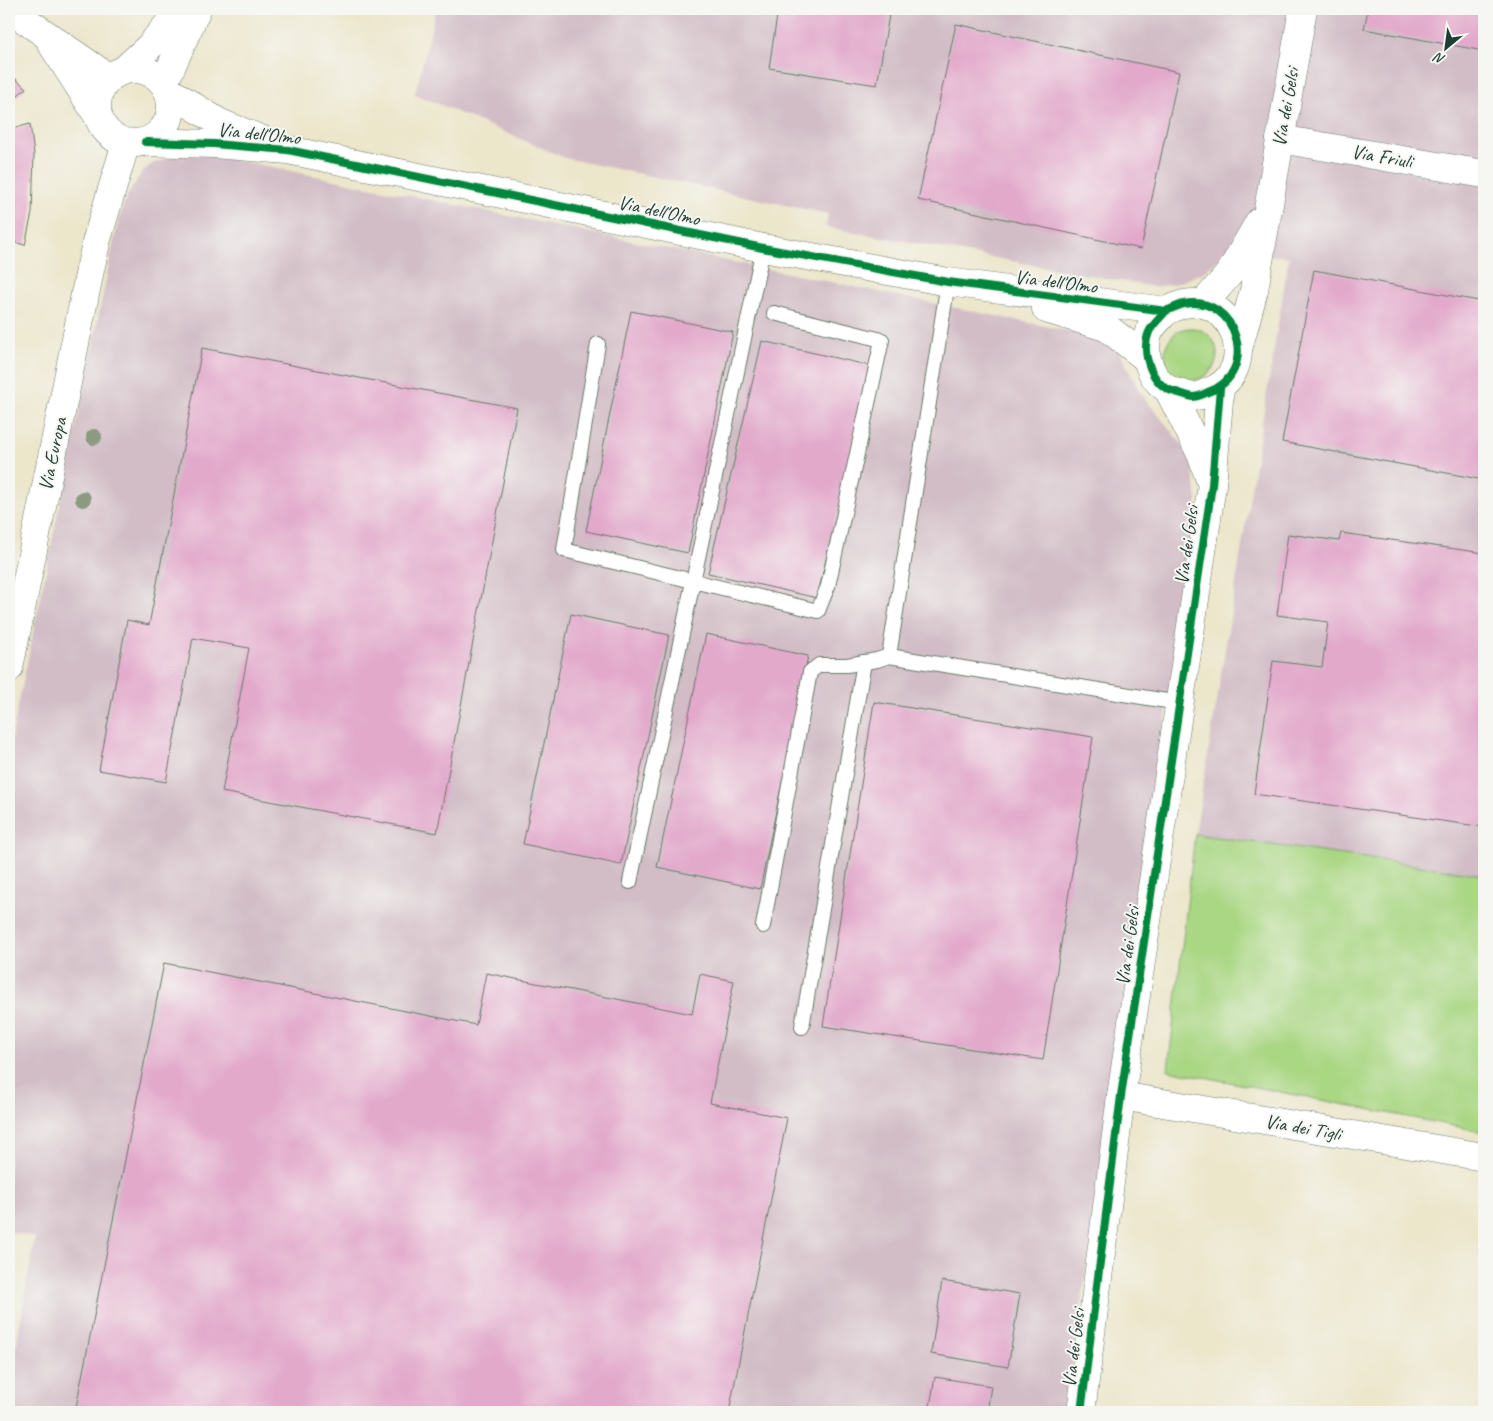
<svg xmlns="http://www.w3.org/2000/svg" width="1493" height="1421" font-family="Caveat,sans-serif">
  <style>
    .industrial { fill: #d2bdc6 }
    .green { fill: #aad784; stroke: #648a5c }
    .building { fill: #e2a9cb }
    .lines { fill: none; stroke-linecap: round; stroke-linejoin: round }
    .lane-casing { stroke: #677869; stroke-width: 16 }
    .street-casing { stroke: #677869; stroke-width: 29 }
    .lane { stroke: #fff; stroke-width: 14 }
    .street { stroke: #fff; stroke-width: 28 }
    .cycleway-casing { stroke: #f6f6f2; stroke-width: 11 }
    .cycleway { stroke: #00873e; stroke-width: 8 }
    .tree { fill: #8b9a81 }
    .labels { text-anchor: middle; stroke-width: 4; stroke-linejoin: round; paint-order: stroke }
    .street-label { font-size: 20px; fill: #1f3d34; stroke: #f6f6f2 }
  </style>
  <rect width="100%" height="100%" fill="#f6f6f2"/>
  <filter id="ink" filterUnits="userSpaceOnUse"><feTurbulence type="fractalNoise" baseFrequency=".02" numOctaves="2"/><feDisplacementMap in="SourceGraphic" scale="10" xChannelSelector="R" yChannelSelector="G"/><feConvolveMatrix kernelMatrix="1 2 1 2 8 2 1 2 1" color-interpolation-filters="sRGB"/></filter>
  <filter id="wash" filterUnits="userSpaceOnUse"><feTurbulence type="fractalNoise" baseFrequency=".0096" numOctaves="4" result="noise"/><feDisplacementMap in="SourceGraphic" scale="20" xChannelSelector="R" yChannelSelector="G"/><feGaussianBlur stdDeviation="1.12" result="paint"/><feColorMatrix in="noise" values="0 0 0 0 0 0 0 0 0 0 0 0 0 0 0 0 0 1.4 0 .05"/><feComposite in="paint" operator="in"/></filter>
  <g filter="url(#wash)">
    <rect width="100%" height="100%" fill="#ece6cb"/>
    <!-- industrial -->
    <g class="industrial">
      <path d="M 436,9 L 1484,9 L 1484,875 L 1195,834 L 1289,257 L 1228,251 L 1204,272 L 1178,283 L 1154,287 L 826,227 L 828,214 L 565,158 L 415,94 Z"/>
      <path d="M 181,154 L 213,155 L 1103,338 L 1119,351 L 1139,391 L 1183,446 L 1192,464 L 1197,499 L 1066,1412 L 9,1412 L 9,1388 L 35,1237 L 9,1232 L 9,750 L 118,221 L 127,196 L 142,172 L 152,164 Z"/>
    </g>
    <!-- green -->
    <g class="green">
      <circle cx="1191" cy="354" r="26"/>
      <path d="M 1195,834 L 1484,875 L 1484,1132 L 1168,1070 Z"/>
    </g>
    <g id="blocks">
      <!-- building -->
      <g class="building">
        <path d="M 778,9 L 890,9 L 877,85 L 769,68 Z"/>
        <path d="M 1368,9 L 1484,9 L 1484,51 L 1364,29 Z"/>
        <path d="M 956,24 L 1179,72 L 1141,249 L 918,200 Z"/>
        <path d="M 9,73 L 26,88 L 9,103 Z"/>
        <path d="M 30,124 L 34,154 L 32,213 L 25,245 L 9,241 L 9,130 Z"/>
        <path d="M 1314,270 L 1484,302 L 1484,480 L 1282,442 Z"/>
        <path d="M 631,311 L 733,332 L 688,553 L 586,531 Z"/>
        <path d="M 762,341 L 871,366 L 817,598 L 708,573 Z"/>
        <path d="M 202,348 L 517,408 L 437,833 L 222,792 L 249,648 L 193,638 L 166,782 L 99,770 L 127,620 L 149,625 Z"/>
        <path d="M 1341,533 L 1484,553 L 1484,827 L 1254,794 L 1273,661 L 1322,667 L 1328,622 L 1277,615 L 1288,534 L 1339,541 Z"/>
        <path d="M 571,614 L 669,635 L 621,865 L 523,844 Z"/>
        <path d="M 706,634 L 808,656 L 760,889 L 657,867 Z"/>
        <path d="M 874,702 L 1093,737 L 1043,1060 L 823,1026 Z"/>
        <path d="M 164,963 L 476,1025 L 486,973 L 692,1014 L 700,974 L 734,981 L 710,1103 L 787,1118 L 729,1412 L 75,1412 Z"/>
        <path d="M 942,1281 L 1020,1294 L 1008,1367 L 931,1354 Z"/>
        <path d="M 935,1377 L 991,1386 L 987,1412 L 929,1412 Z"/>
      </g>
    </g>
  </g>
  <g filter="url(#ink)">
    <use href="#blocks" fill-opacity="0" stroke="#677869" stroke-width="1"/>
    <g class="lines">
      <defs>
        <g id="lane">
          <path d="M 598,344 L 564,550 L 818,611 L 828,586 L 882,340 L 774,313"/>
          <path d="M 889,656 L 1179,703"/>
          <path d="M 630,882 L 763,248"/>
          <path d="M 763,926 L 810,672 L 819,665 L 847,665 L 877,660 L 889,656 L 948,282"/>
          <path d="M 802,1027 L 864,662"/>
        </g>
        <g id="street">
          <path d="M 9,9 L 109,78"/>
          <path d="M 51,43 L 98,116"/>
          <circle cx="134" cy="106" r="37"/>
          <path d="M 124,70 L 150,46 L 181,9"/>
          <path d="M 164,83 L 197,9"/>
          <path d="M 169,91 L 220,123 L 263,140"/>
          <path d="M 1280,139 L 1484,174"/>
          <path d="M 145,142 L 214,144 L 288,150 L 763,248 L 948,282 L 1166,311 C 1172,309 1178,305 1184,304 C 1237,293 1261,374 1208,392 C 1204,394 1198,397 1193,397 C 1187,396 1181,393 1175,392 C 1152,386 1140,353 1149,332 C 1152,325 1161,317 1166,311"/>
          <path d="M 1203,304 L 1230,273 L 1259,222"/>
          <path d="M 1046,309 L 1106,327 L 1146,358"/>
          <path d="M 1239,346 L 1254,290 L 1303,9"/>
          <path d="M 1169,391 L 1201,454 L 1210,480"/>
          <path d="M 9,668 L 90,270 L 97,239 L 126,143"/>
          <path d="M 1121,1096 L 1484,1157"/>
          <path d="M 1081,1412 L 1121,1096 L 1212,485 L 1220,388"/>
        </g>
      </defs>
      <!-- lane casing -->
      <use href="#lane" class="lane-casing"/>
      <!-- street casing -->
      <use href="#street" class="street-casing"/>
      <!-- lane -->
      <use href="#lane" class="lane"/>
      <!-- street -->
      <use href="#street" class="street"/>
      <defs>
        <g id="cycleway">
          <path d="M 145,142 L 214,144 L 288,150 L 763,248 L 948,282 L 1166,311 C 1172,309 1178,305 1184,304 C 1237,293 1261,374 1208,392 C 1204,394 1198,397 1193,397 C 1187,396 1181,393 1175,392 C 1152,386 1140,353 1149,332 C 1152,325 1161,317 1166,311"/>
          <path d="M 1081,1412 L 1121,1096 L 1212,485 L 1220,388"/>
        </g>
      </defs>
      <!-- cycleway casing -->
      <use href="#cycleway" class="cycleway-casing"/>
      <!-- cycleway -->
      <use href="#cycleway" class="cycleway"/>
    </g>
    <!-- trees -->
    <g class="tree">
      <circle cx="94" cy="437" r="8"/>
      <circle cx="83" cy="499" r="8"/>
    </g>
  </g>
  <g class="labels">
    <!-- street labels -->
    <g class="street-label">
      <text transform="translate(1285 107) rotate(-80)" y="7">Via dei Gelsi</text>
      <text transform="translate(259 133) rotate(6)" y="7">Via dell'Olmo</text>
      <text transform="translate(1382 156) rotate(10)" y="7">Via Friuli</text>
      <text transform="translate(659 210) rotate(12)" y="7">Via dell'Olmo</text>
      <text transform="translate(1056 281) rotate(7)" y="7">Via dell'Olmo</text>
      <text transform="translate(52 454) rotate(-78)" y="7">Via Europa</text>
      <text transform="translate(1186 545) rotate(-82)" y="7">Via dei Gelsi</text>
      <text transform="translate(1127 946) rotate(-82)" y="7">Via dei Gelsi</text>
      <text transform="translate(1303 1127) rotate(10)" y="7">Via dei Tigli</text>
      <text transform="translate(1073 1348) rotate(-83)" y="7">Via dei Gelsi</text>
    </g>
  </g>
  <!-- margin -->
  <rect width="1493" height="1421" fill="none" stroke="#f6f6f2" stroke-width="30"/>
  <!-- north arrow -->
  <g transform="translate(1446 48) rotate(209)" stroke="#f6f6f2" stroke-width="4" paint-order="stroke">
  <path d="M0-4L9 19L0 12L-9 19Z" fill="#1f3d34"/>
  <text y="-8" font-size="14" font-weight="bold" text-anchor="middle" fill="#1f3d34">N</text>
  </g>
</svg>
